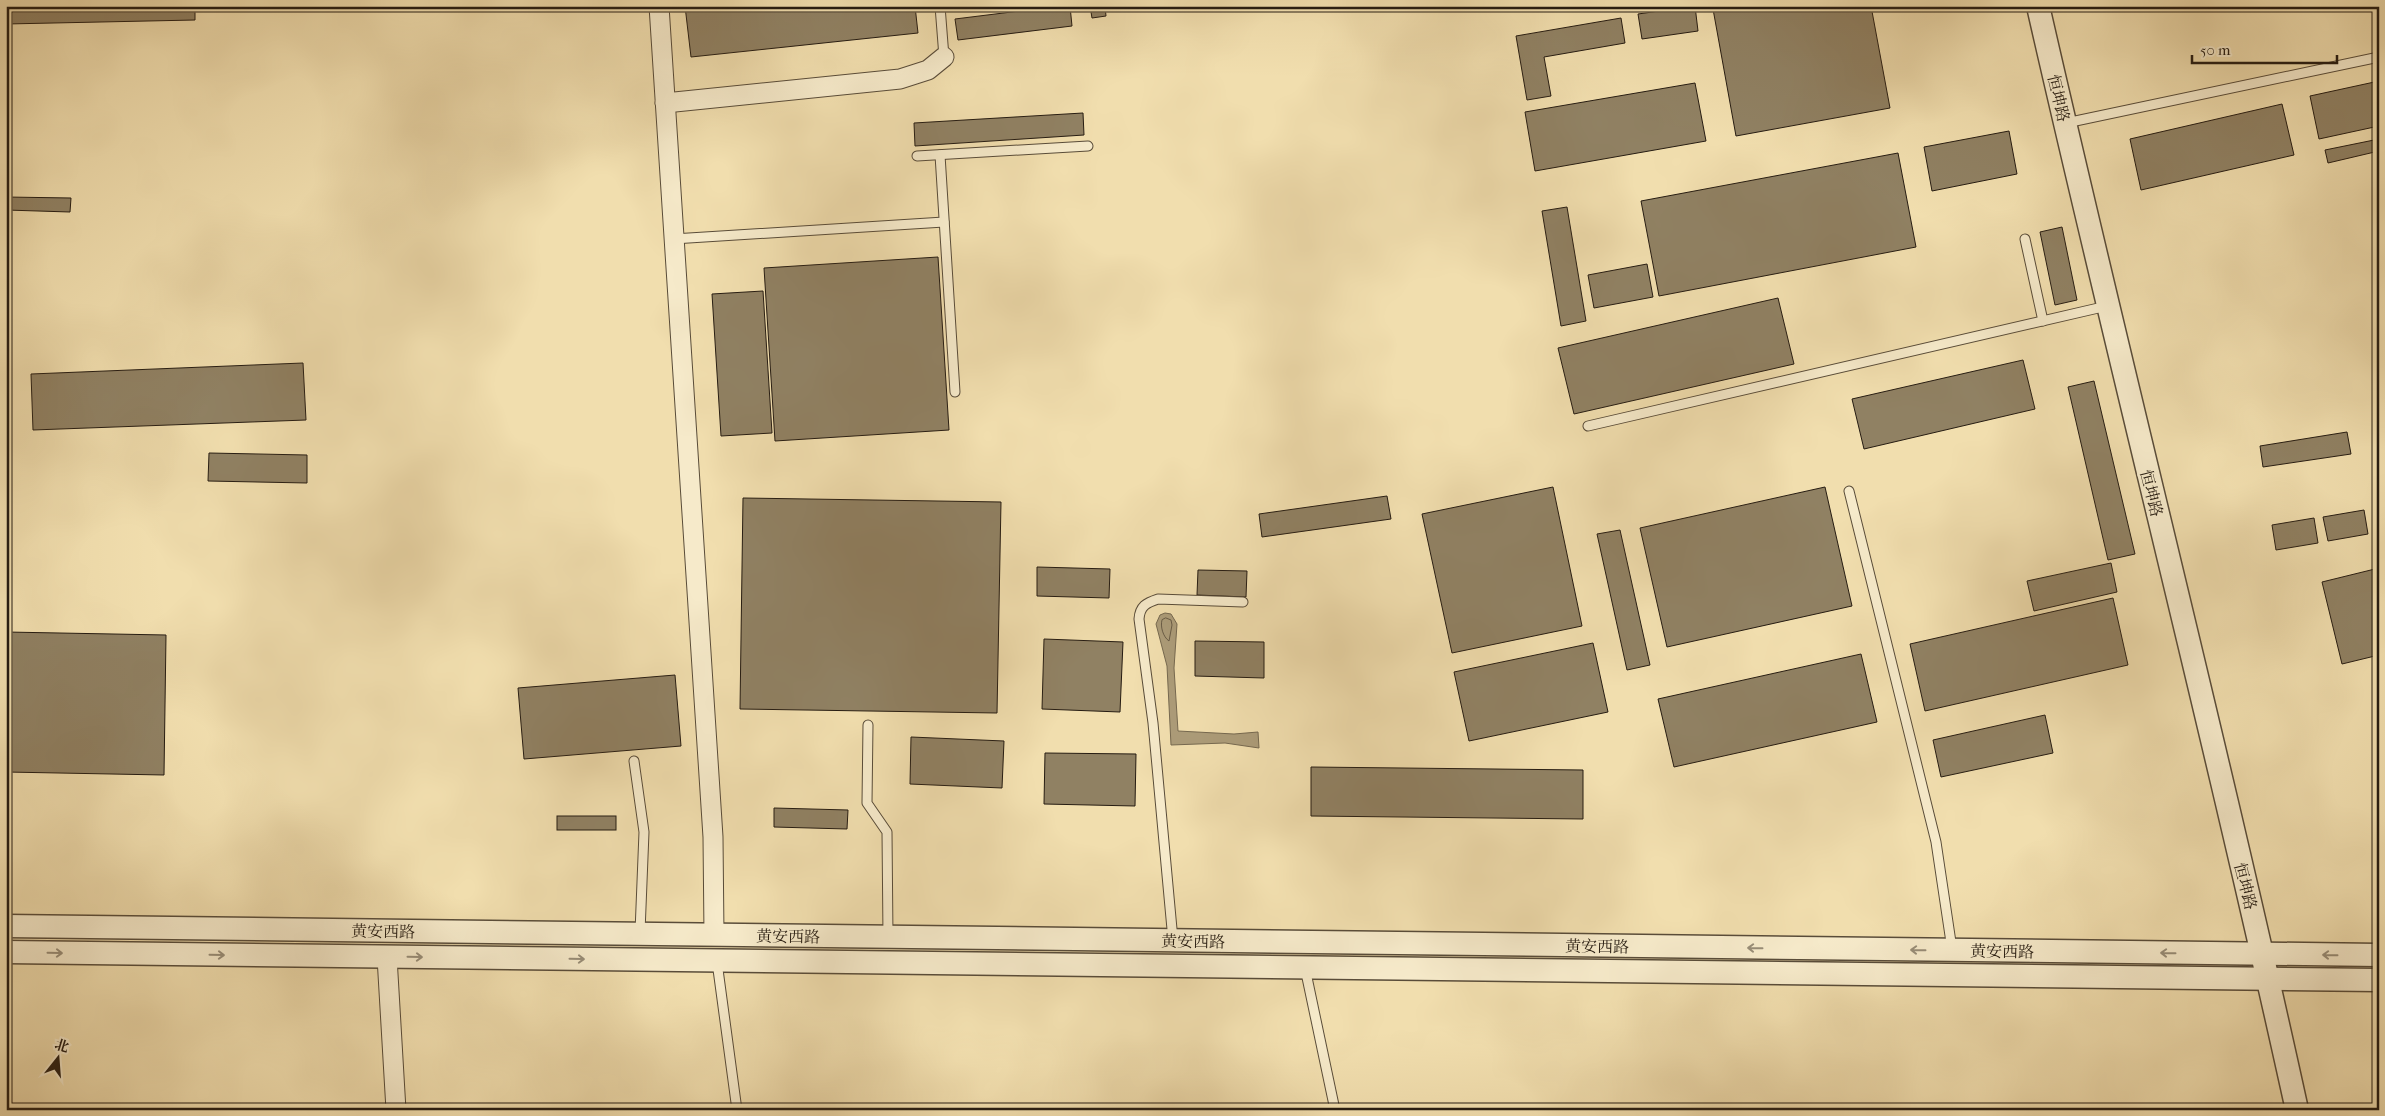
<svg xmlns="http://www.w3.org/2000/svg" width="2385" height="1116" font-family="'IM FELL French Canon','Noto Serif SC',serif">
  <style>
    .water { fill: #ac9c79; stroke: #766950 }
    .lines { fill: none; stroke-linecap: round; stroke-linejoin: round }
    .shore { stroke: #695c46; stroke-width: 1 }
    .building { fill: #908163; stroke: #261c12 }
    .service-casing { stroke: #594c39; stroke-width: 11 }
    .minor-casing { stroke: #594c39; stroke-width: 21 }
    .tertiary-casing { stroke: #594c39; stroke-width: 25 }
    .service { stroke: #f6eaca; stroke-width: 9 }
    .minor { stroke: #f6eaca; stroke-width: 19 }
    .tertiary { stroke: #f6eaca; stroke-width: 22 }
    .oneway { stroke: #988d77 }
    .labels { text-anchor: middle; stroke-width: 5; stroke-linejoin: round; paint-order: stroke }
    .street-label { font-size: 16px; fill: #261c12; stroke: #f6eaca }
  </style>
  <rect width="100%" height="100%" fill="#f1deae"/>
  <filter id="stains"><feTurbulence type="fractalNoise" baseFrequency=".004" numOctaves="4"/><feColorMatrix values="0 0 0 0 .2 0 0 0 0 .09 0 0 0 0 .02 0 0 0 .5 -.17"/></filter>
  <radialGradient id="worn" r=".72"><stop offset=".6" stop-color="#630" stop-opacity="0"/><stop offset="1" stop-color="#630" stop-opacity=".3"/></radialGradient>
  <!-- water -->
  <path class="water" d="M 1165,613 L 1171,614 L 1177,624 L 1174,668 L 1178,731 L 1234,734 L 1258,732 L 1259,748 L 1225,743 L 1171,745 L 1167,666 L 1156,624 L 1160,615 Z"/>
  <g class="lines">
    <!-- shore -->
    <path class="shore" d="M 1166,618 L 1171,620 L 1172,625 L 1169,641 C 1163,637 1160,626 1162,620 Z"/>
  </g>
  <!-- building -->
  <g class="building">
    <path d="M 6,6 L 195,6 L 195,20 L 6,24 Z"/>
    <path d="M 685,6 L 915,6 L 918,33 L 691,57 Z"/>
    <path d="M 1060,6 L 1070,6 L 1072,26 L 958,40 L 955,19 Z"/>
    <path d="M 1090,6 L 1105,6 L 1106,16 L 1092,18 Z"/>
    <path d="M 1695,6 L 1698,31 L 1642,39 L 1638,14 Z"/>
    <path d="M 1727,6 L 1871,6 L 1890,108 L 1736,136 L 1713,9 Z"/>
    <path d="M 1621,18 L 1625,43 L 1544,57 L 1551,96 L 1527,100 L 1516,36 Z"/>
    <path d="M 2379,81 L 2379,126 L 2319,139 L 2310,96 Z"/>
    <path d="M 1695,83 L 1706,141 L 1535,171 L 1525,112 Z"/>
    <path d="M 2282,104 L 2294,155 L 2141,190 L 2130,139 Z"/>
    <path d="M 1083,113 L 1084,135 L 915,146 L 914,123 Z"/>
    <path d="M 2009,131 L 2017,174 L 1932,191 L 1924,147 Z"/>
    <path d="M 2379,139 L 2379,151 L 2328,163 L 2325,150 Z"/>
    <path d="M 1898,153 L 1916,247 L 1659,296 L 1641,201 Z"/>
    <path d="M 6,197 L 71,198 L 70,212 L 6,210 Z"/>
    <path d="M 1567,207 L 1586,321 L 1561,326 L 1542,211 Z"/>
    <path d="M 2062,227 L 2077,300 L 2055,305 L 2040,232 Z"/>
    <path d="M 938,257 L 949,430 L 775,441 L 764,268 Z"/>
    <path d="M 1647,264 L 1653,297 L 1594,308 L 1588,275 Z"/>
    <path d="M 763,291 L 772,433 L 721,436 L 712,294 Z"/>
    <path d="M 1778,298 L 1794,364 L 1574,414 L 1558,348 Z"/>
    <path d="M 2023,360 L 2035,409 L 1864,449 L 1852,399 Z"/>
    <path d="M 303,363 L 306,420 L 33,430 L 31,374 Z"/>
    <path d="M 2094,381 L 2135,554 L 2108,560 L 2068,387 Z"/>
    <path d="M 2347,432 L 2351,454 L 2263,467 L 2260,446 Z"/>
    <path d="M 209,453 L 307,455 L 307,483 L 208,481 Z"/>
    <path d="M 1553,487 L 1582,626 L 1452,653 L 1422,514 Z"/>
    <path d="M 1825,487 L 1852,606 L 1667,647 L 1640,528 Z"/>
    <path d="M 1387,496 L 1391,519 L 1262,537 L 1259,514 Z"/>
    <path d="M 743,498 L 1001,502 L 997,713 L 740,709 Z"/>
    <path d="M 2364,510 L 2368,534 L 2328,541 L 2323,517 Z"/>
    <path d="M 2314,518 L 2318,543 L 2276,550 L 2272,525 Z"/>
    <path d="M 1620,530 L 1650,665 L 1627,670 L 1597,534 Z"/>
    <path d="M 2111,563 L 2117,592 L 2034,611 L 2027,581 Z"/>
    <path d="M 1037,567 L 1110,569 L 1109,598 L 1037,596 Z"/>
    <path d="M 2379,568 L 2379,655 L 2342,664 L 2322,582 Z"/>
    <path d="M 1198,570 L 1247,571 L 1246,597 L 1197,595 Z"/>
    <path d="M 2113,598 L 2128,665 L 1925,711 L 1910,644 Z"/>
    <path d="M 6,632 L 166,635 L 164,775 L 6,772 Z"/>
    <path d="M 1044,639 L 1123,642 L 1120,712 L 1042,709 Z"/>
    <path d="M 1195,641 L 1264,642 L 1264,678 L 1195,676 Z"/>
    <path d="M 1593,643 L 1608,712 L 1469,741 L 1454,672 Z"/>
    <path d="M 1861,654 L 1877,722 L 1674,767 L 1658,699 Z"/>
    <path d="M 675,675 L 681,746 L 524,759 L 518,688 Z"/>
    <path d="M 2045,715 L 2053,753 L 1941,777 L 1933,740 Z"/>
    <path d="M 911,737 L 1004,741 L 1002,788 L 910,784 Z"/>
    <path d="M 1045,753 L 1136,754 L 1135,806 L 1044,804 Z"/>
    <path d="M 1311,767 L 1583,770 L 1583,819 L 1311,816 Z"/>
    <path d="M 774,808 L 848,810 L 847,829 L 774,827 Z"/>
    <rect x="557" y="816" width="59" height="14"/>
  </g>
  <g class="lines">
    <defs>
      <g id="service">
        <path d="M 940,6 L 944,57"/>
        <path d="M 2066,123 L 2379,57"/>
        <path d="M 940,155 L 955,392"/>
        <path d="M 917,156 L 1088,146"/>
        <path d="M 673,239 L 944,222"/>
        <path d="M 2025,239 L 2043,321"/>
        <path d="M 1588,426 L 2107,306"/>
        <path d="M 1849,491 L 1936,842 L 1952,949"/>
        <path d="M 868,725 L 867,803 L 887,832 L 888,937"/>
        <path d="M 634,761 L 644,832 L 640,932"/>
        <path d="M 1173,940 L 1153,723 L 1139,619 C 1140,606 1146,603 1158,599 L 1243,602"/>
        <path d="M 717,962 L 737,1110"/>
        <path d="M 1305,968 L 1335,1110"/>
      </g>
      <g id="minor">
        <path d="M 659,6 L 713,837 L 714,935"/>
        <path d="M 665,103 L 900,79 L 928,70 L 944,57"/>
        <path d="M 387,957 L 396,1110"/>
      </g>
      <g id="tertiary">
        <path d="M 2038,6 C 2122,375 2216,741 2297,1110"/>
        <path d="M 6,926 L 2379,955"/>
        <path d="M 6,952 L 2379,980"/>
      </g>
    </defs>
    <!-- service casing -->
    <use href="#service" class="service-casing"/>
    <!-- minor casing -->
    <use href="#minor" class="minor-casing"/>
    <!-- tertiary casing -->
    <use href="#tertiary" class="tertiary-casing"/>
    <!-- service -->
    <use href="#service" class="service"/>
    <!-- minor -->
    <use href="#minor" class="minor"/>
    <!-- tertiary -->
    <use href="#tertiary" class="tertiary"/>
  </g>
  <!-- one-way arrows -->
  <defs><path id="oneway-shaft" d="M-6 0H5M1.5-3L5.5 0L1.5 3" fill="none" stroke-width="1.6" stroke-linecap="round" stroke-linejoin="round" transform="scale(1.25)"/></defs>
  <g class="oneway">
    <use href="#oneway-shaft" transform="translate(1755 948) rotate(-179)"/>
    <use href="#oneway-shaft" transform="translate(1918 950) rotate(-179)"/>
    <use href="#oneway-shaft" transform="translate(55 953) rotate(1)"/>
    <use href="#oneway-shaft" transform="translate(2168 953) rotate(-179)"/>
    <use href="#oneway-shaft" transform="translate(217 955) rotate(1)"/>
    <use href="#oneway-shaft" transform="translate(2330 955) rotate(-179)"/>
    <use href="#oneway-shaft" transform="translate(415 957) rotate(1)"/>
    <use href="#oneway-shaft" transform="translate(577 959) rotate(1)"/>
  </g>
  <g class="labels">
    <!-- street labels -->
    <g class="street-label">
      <text transform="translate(2059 98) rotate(77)" y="6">恒坤路</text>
      <text transform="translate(2152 493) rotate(76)" y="6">恒坤路</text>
      <text transform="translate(2246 886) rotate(76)" y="6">恒坤路</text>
      <text transform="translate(383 931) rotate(1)" y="6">黄安西路</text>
      <text transform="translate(788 936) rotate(1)" y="6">黄安西路</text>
      <text transform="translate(1193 941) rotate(1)" y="6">黄安西路</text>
      <text transform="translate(1597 946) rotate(1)" y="6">黄安西路</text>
      <text transform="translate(2002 951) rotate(1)" y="6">黄安西路</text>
    </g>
  </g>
  <!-- margin -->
  <rect width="2385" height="1116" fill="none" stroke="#f1deae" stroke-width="25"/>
  <rect x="8" y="8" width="2370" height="1101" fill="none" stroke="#261c12" stroke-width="2.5"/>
  <rect x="12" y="12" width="2360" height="1091" fill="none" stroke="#261c12"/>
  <!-- north arrow -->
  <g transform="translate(58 1058) rotate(17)" stroke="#f6eaca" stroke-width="4" paint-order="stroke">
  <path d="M0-4L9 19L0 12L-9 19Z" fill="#261c12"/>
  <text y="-8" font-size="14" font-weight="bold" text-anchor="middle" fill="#261c12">北</text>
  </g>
  <!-- scale -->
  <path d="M2192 55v8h145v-8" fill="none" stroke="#261c12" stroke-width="2.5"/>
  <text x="2200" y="55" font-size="15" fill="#261c12" stroke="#f6eaca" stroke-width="4" paint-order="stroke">50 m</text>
  <rect width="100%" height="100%" filter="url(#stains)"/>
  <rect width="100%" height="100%" fill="url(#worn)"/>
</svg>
